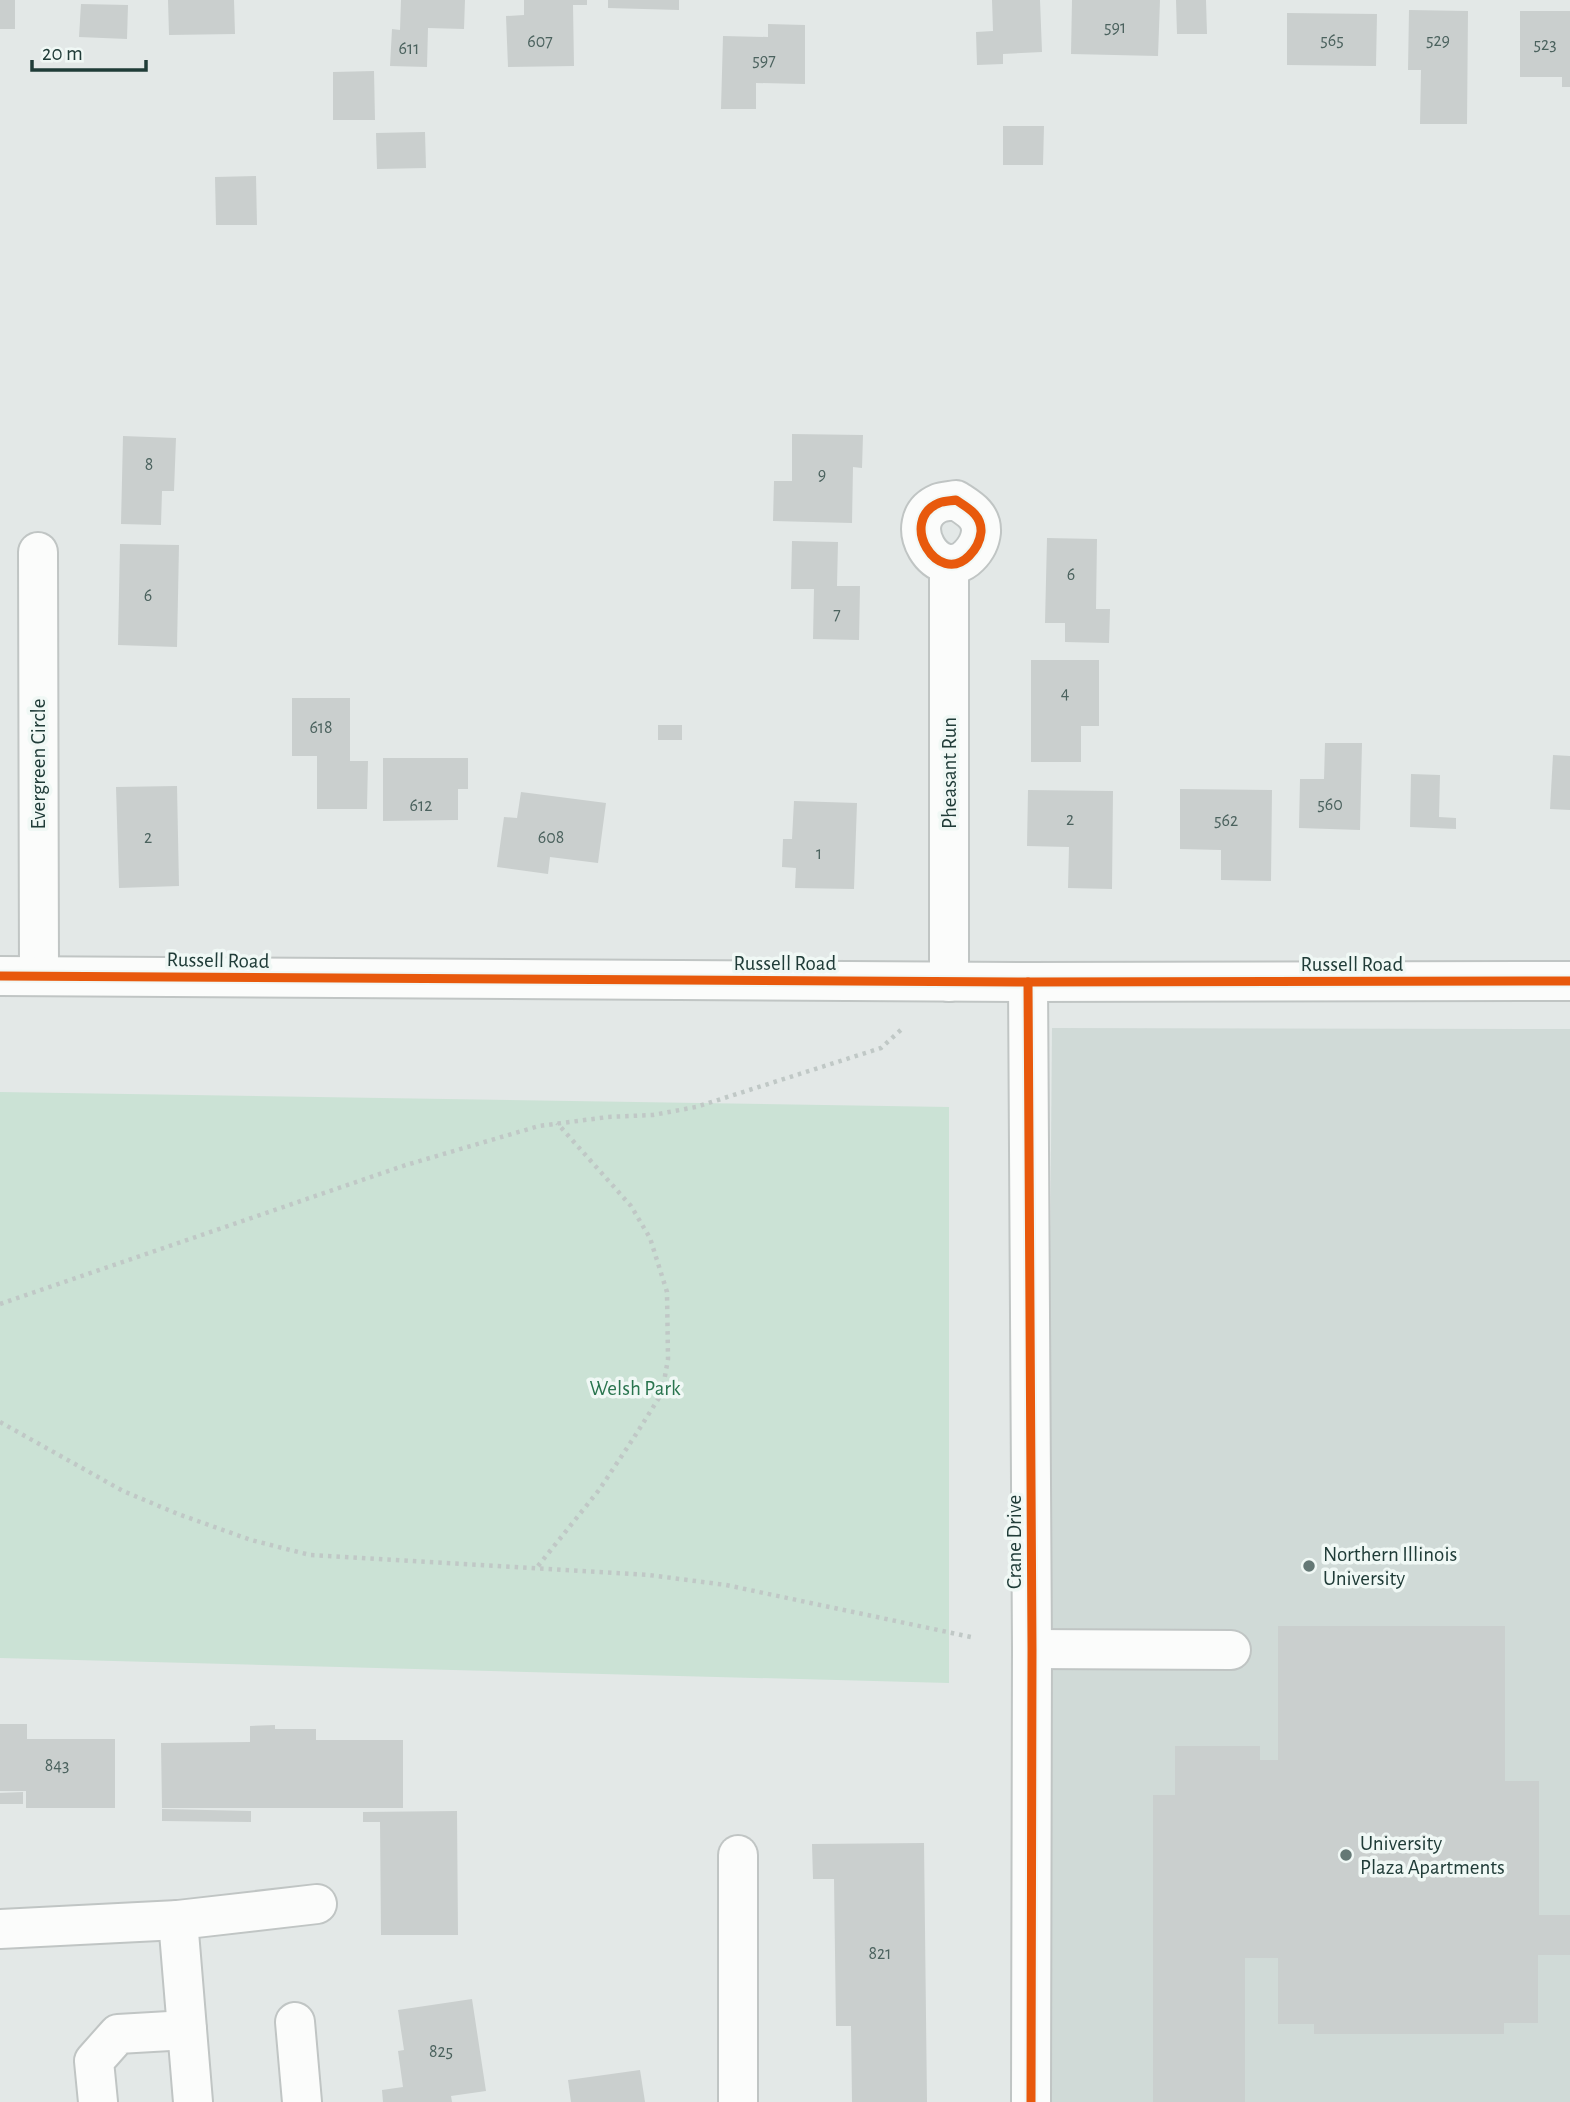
<svg xmlns="http://www.w3.org/2000/svg" width="1570" height="2102" font-family="'Alegreya Sans',sans-serif">
  <style>
    .built { fill: #d0dad7 }
    .green { fill: #cbe2d5 }
    .building { fill: #cacfce }
    .lines { fill: none; stroke-linecap: round; stroke-linejoin: round }
    .minor-casing { stroke: #c0c5c4; stroke-width: 42 }
    .path { stroke: #c0c8c6; stroke-width: 4.5; stroke-dasharray: 3.5 5; stroke-linecap: butt }
    .minor { stroke: #fbfcfb; stroke-width: 38 }
    .cycleway-casing { stroke: #f0f8f5; stroke-width: 13 }
    .cycleway { stroke: #e8590c; stroke-width: 9 }
    .poi-dot { fill: #647875; stroke: #f0f8f5; stroke-width: 2.5 }
    .labels { text-anchor: middle; stroke-width: 7; stroke-linejoin: round; paint-order: stroke }
    .number-label { font-size: 18px; fill: #4b625e }
    .street-label { font-size: 21px; fill: #203c38; stroke: #f0f8f5 }
    .park-label { font-size: 21px; fill: #29744e; stroke: #f0f8f5 }
    .poi-label { font-size: 21px; fill: #203c38; stroke: #f0f8f5; text-anchor: start }
  </style>
  <rect width="100%" height="100%" fill="#e3e8e7"/>
  <!-- built -->
  <path class="built" d="M 1052,1028 L 1570,1029 L 1570,2102 L 1043,2102 Z"/>
  <!-- green -->
  <path class="green" d="M 0,1092 L 949,1107 L 949,1683 L 0,1658 Z"/>
  <!-- building -->
  <g class="building">
    <rect x="0" y="0" width="15" height="29"/>
    <path d="M 168,0 L 234,0 L 235,34 L 169,35 Z"/>
    <path d="M 401,0 L 465,0 L 464,29 L 428,28 L 427,67 L 390,66 L 392,29 L 400,30 Z"/>
    <path d="M 524,0 L 587,0 L 587,5 L 573,5 L 574,66 L 508,67 L 506,16 L 524,15 Z"/>
    <path d="M 608,0 L 679,0 L 679,10 L 608,8 Z"/>
    <path d="M 992,0 L 1040,0 L 1042,52 L 1003,54 L 1003,64 L 977,65 L 976,32 L 993,31 Z"/>
    <path d="M 1072,0 L 1160,0 L 1158,56 L 1071,54 Z"/>
    <path d="M 1176,0 L 1206,0 L 1207,34 L 1177,34 Z"/>
    <path d="M 81,4 L 128,5 L 127,39 L 79,37 Z"/>
    <path d="M 1409,10 L 1468,11 L 1467,124 L 1420,124 L 1421,70 L 1408,70 Z"/>
    <path d="M 1520,11 L 1570,11 L 1570,87 L 1562,87 L 1562,77 L 1520,77 Z"/>
    <path d="M 1287,13 L 1377,14 L 1376,66 L 1287,65 Z"/>
    <path d="M 768,24 L 805,25 L 805,84 L 756,83 L 756,109 L 721,109 L 723,36 L 768,37 Z"/>
    <path d="M 374,71 L 375,120 L 333,120 L 333,72 Z"/>
    <path d="M 1003,126 L 1044,126 L 1043,165 L 1003,165 Z"/>
    <path d="M 425,132 L 426,168 L 377,169 L 376,133 Z"/>
    <path d="M 256,176 L 257,225 L 216,225 L 215,177 Z"/>
    <path d="M 792,434 L 863,435 L 862,468 L 853,467 L 852,523 L 773,521 L 774,481 L 792,481 Z"/>
    <path d="M 123,436 L 176,438 L 174,491 L 162,491 L 161,525 L 121,524 Z"/>
    <path d="M 1047,538 L 1097,539 L 1096,609 L 1110,609 L 1109,643 L 1065,642 L 1065,623 L 1045,623 Z"/>
    <path d="M 792,541 L 838,542 L 837,586 L 860,586 L 859,640 L 813,639 L 814,589 L 791,589 Z"/>
    <path d="M 120,544 L 179,545 L 177,647 L 118,645 Z"/>
    <path d="M 1031,660 L 1099,660 L 1099,726 L 1081,726 L 1081,762 L 1031,762 Z"/>
    <path d="M 292,698 L 350,698 L 350,761 L 368,761 L 367,809 L 317,809 L 317,756 L 292,756 Z"/>
    <rect x="658" y="725" width="24" height="15"/>
    <path d="M 1325,743 L 1362,743 L 1360,830 L 1299,828 L 1300,779 L 1324,779 Z"/>
    <path d="M 1553,755 L 1570,756 L 1570,810 L 1550,809 Z"/>
    <path d="M 383,758 L 468,758 L 468,789 L 458,789 L 458,820 L 383,821 Z"/>
    <path d="M 1411,774 L 1440,775 L 1439,817 L 1456,818 L 1456,829 L 1410,827 Z"/>
    <path d="M 177,786 L 179,886 L 119,888 L 116,787 Z"/>
    <path d="M 1180,789 L 1272,790 L 1271,881 L 1221,880 L 1221,850 L 1180,849 Z"/>
    <path d="M 1028,790 L 1113,791 L 1112,889 L 1068,888 L 1069,847 L 1027,846 Z"/>
    <path d="M 521,792 L 606,803 L 598,863 L 550,857 L 548,874 L 497,867 L 504,817 L 517,818 Z"/>
    <path d="M 794,801 L 857,803 L 854,889 L 795,888 L 796,868 L 782,867 L 783,839 L 792,839 Z"/>
    <path d="M 1278,1626 L 1505,1626 L 1505,1781 L 1539,1781 L 1539,1915 L 1570,1915 L 1570,1955 L 1538,1955 L 1538,2023 L 1504,2023 L 1504,2034 L 1314,2034 L 1314,2024 L 1278,2024 L 1278,1958 L 1245,1958 L 1245,2102 L 1153,2102 L 1153,1795 L 1175,1795 L 1175,1746 L 1260,1746 L 1260,1760 L 1278,1760 Z"/>
    <path d="M 0,1724 L 27,1724 L 27,1739 L 115,1739 L 115,1808 L 26,1808 L 26,1791 L 0,1791 Z"/>
    <path d="M 275,1725 L 275,1729 L 316,1729 L 316,1740 L 403,1740 L 403,1808 L 162,1808 L 161,1743 L 250,1742 L 250,1726 Z"/>
    <path d="M 23,1792 L 23,1804 L 0,1804 L 0,1793 Z"/>
    <path d="M 162,1809 L 251,1811 L 251,1822 L 162,1821 Z"/>
    <path d="M 457,1811 L 458,1935 L 381,1935 L 380,1822 L 363,1822 L 363,1812 Z"/>
    <path d="M 924,1843 L 927,2102 L 852,2102 L 851,2026 L 836,2026 L 834,1879 L 813,1879 L 812,1844 Z"/>
    <path d="M 472,1999 L 486,2091 L 451,2096 L 452,2102 L 383,2102 L 382,2090 L 403,2087 L 398,2051 L 404,2050 L 398,2010 Z"/>
    <path d="M 640,2070 L 645,2102 L 571,2102 L 568,2080 Z"/>
  </g>
  <g class="lines">
    <defs>
      <g id="minor">
        <path d="M 956,500 C 968,508 982,515 981,532 C 980,542 976,549 969,556 C 938,587 897,521 939,503 C 944,501 951,501 956,500 Z"/>
        <path d="M 38,552 L 39,975"/>
        <path d="M 949,564 L 949,982"/>
        <path d="M 0,976 L 1028,982 L 1570,981"/>
        <path d="M 1028,982 L 1032,1649 L 1031,2102"/>
        <path d="M 1032,1649 L 1231,1650"/>
        <path d="M 738,1855 L 738,2102"/>
        <path d="M 0,1929 L 178,1920"/>
        <path d="M 295,2022 L 302,2102"/>
        <path d="M 98,2102 L 94,2061 L 118,2034 L 187,2030"/>
        <path d="M 193,2102 L 178,1920 L 317,1904"/>
      </g>
    </defs>
    <!-- minor casing -->
    <use href="#minor" class="minor-casing"/>
    <!-- path -->
    <g class="path">
      <path d="M 0,1304 L 406,1165 L 539,1126 L 608,1117 L 653,1115 L 696,1107 L 881,1048 L 903,1028"/>
      <path d="M 0,1422 L 123,1491 L 178,1514 L 251,1540 L 310,1555 L 649,1575 L 726,1585 L 971,1637"/>
      <path d="M 538,1566 L 599,1490 L 633,1439 L 662,1393 L 668,1359 L 667,1292 L 650,1238 L 631,1206 L 557,1123"/>
    </g>
    <!-- minor -->
    <use href="#minor" class="minor"/>
    <defs>
      <g id="cycleway">
        <path d="M 956,500 C 968,508 982,515 981,532 C 980,542 976,549 969,556 C 938,587 897,521 939,503 C 944,501 951,501 956,500 Z"/>
        <path d="M 0,976 L 1028,982 L 1570,981"/>
        <path d="M 1028,982 L 1032,1649 L 1031,2102"/>
      </g>
    </defs>
    <!-- cycleway casing -->
    <use href="#cycleway" class="cycleway-casing"/>
    <!-- cycleway -->
    <use href="#cycleway" class="cycleway"/>
  </g>
  <!-- markers -->
  <g class="poi-dot">
    <circle cx="1309" cy="1566" r="7"/>
    <circle cx="1346" cy="1855" r="7"/>
  </g>
  <g class="labels">
    <!-- number labels -->
    <g class="number-label">
      <text x="1115" y="33">591</text>
      <text x="1332" y="46">565</text>
      <text x="1438" y="46">529</text>
      <text x="540" y="47">607</text>
      <text x="1545" y="50">523</text>
      <text x="409" y="54">611</text>
      <text x="764" y="66">597</text>
      <text x="149" y="470">8</text>
      <text x="822" y="480">9</text>
      <text x="1071" y="580">6</text>
      <text x="148" y="601">6</text>
      <text x="837" y="620">7</text>
      <text x="1065" y="699">4</text>
      <text x="321" y="733">618</text>
      <text x="1330" y="810">560</text>
      <text x="421" y="811">612</text>
      <text x="1070" y="825">2</text>
      <text x="1226" y="826">562</text>
      <text x="148" y="843">2</text>
      <text x="551" y="843">608</text>
      <text x="819" y="859">1</text>
      <text x="57" y="1771">843</text>
      <text x="880" y="1959">821</text>
      <text x="441" y="2057">825</text>
    </g>
    <!-- street labels -->
    <g class="street-label">
      <text transform="translate(38 764) rotate(-90)" y="7">Evergreen Circle</text>
      <text transform="translate(949 773) rotate(-90)" y="7">Pheasant Run</text>
      <text transform="translate(218 960) rotate(1)" y="7">Russell Road</text>
      <text x="785" y="970">Russell Road</text>
      <text x="1352" y="971">Russell Road</text>
      <text transform="translate(1014 1542) rotate(-90)" y="7">Crane Drive</text>
    </g>
    <!-- park labels -->
    <g class="park-label">
      <text x="635" y="1395">Welsh Park</text>
    </g>
    <!-- poi labels -->
    <g class="poi-label">
      <text x="1323" y="1561">Northern Illinois<tspan x="1323" dy="24">University</tspan></text>
      <text x="1360" y="1850">University<tspan x="1360" dy="24">Plaza Apartments</tspan></text>
    </g>
  </g>
  <!-- scale -->
  <path d="M32 60v10h114v-10" fill="none" stroke="#203c38" stroke-width="3.5"/>
  <text x="42" y="60" font-size="21" fill="#203c38" stroke="#f0f8f5" stroke-width="5" paint-order="stroke">20 m</text>
</svg>
